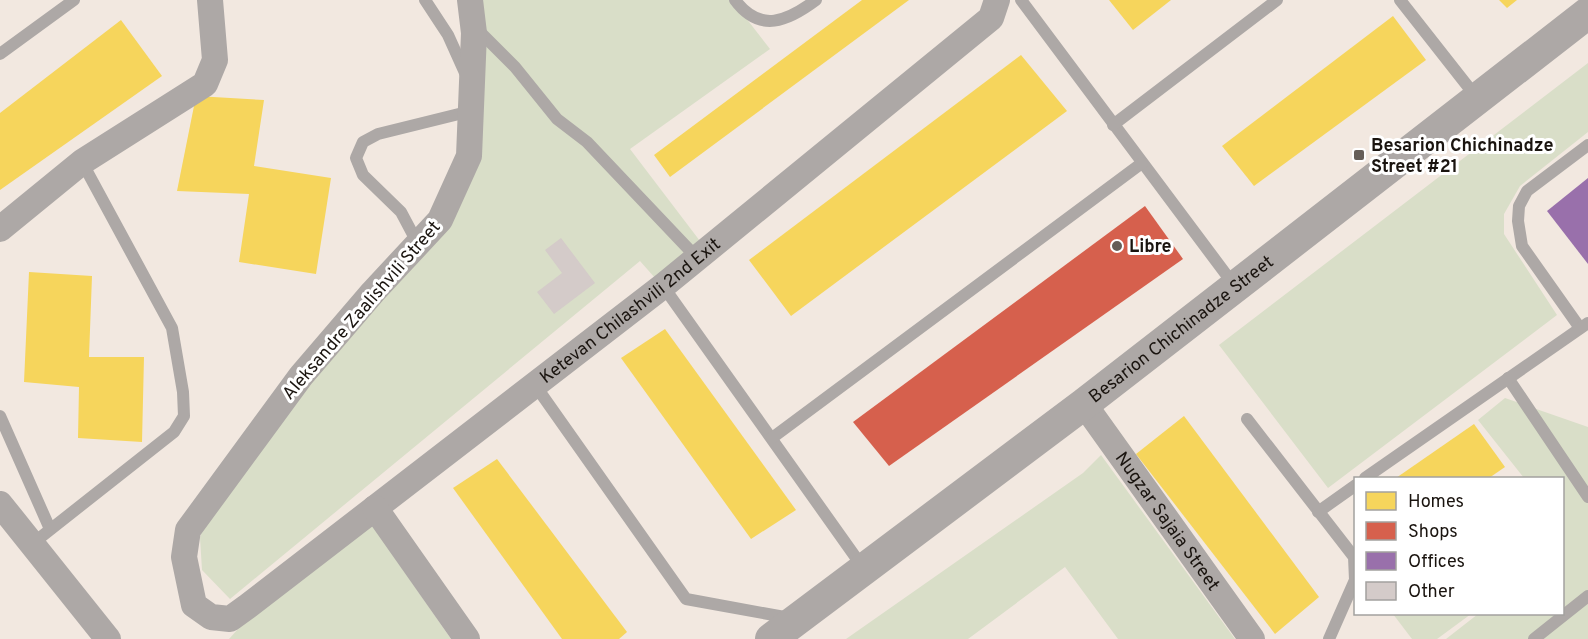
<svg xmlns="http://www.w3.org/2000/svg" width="1588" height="639" font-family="Overpass,sans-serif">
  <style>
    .green { fill: #d9dec8 }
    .homes { fill: #f6d55c }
    .shops { fill: #d6604d }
    .offices { fill: #9970ab }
    .building { fill: #d4cbc9 }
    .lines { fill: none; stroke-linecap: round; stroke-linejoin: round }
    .service { stroke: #ada8a6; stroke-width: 12 }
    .minor { stroke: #ada8a6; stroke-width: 26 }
    .tertiary { stroke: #ada8a6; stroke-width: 32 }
    .poi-dot { fill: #665e58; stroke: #fff; stroke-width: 2 }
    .labels { text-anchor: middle; stroke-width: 6; stroke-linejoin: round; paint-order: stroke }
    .poi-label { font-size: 18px; font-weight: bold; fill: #1a140f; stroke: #fff; text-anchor: start }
    .street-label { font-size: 18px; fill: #1a140f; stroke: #fff }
  </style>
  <rect width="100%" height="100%" fill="#f2e8e0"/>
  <!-- green -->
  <g class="green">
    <path d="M 479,0 L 732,0 L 770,49 L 630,149 L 703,245 L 655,278 L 640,261 L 230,599 L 202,570 L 200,538 L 203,526 L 308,380 L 454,210 Z"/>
    <path d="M 1588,63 L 1588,132 L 1520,186 L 1504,214 L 1504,234 L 1557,315 L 1328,488 L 1219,345 Z"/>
    <path d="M 1505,398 L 1588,427 L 1588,639 L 1446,639 L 1478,614 L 1562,614 L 1562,478 L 1524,478 L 1478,420 Z"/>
    <path d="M 1101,455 L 1235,639 L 1118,639 L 1065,567 L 968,639 L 846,639 L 1083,473 Z"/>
    <path d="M 370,522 L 451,639 L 229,639 L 238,629 Z"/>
    <path d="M 1393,614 L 1471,614 L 1437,639 L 1412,639 Z"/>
  </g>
  <!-- homes -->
  <g class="homes">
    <path d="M 862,0 L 909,0 L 670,177 L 654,155 Z"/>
    <path d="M 1109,0 L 1171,0 L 1133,30 Z"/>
    <path d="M 1499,0 L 1517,0 L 1507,8 Z"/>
    <path d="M 1393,16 L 1426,60 L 1254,186 L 1222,146 Z"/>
    <path d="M 121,20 L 162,76 L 0,190 L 0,113 Z"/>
    <path d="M 1021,55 L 1067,111 L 791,316 L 749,260 Z"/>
    <path d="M 196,96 L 264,100 L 254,166 L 331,178 L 316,274 L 239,262 L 249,194 L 177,191 Z"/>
    <path d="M 29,272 L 92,276 L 89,357 L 144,357 L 142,442 L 78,438 L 79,387 L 24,382 Z"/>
    <path d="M 665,329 L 796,510 L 751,539 L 621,358 Z"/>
    <path d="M 1184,416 L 1319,597 L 1275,634 L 1136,454 Z"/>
    <path d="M 1474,424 L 1505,467 L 1489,478 L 1396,478 Z"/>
    <path d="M 497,459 L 627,632 L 619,639 L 562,639 L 453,488 Z"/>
  </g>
  <!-- shops -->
  <path class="shops" d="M 1145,206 L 1183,259 L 889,466 L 853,422 Z"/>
  <!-- offices -->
  <path class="offices" d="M 1588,178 L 1588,264 L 1547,211 Z"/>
  <!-- building -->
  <path class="building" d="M 561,238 L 595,283 L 554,314 L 537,292 L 562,273 L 545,250 Z"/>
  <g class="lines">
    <!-- service -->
    <g class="service">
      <path d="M 425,0 L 448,35 L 466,75"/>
      <path d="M 735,0 C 760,34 788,21 816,0"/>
      <path d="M 1021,0 L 1234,285"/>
      <path d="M 1400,0 L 1477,98"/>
      <path d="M 476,28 L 515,67 L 557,119 L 587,142 L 697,258"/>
      <path d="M 0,54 L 74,0"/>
      <path d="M 1113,125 L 1277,0"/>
      <path d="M 418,244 L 401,212 L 363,175 L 356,158 L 363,142 L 378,134 L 471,111"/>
      <path d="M 663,286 L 864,569"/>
      <path d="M 1580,328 L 1522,246 L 1518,221 L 1519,206 L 1527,191 L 1588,145"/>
      <path d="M 1508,378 L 1588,497"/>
      <path d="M 535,385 L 686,599 L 790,618"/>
      <path d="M 0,416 L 50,529"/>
      <path d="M 1247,419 L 1354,557 L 1355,580 L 1329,639"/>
      <path d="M 772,438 L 1142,163"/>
      <path d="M 1365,478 L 1588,323"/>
      <path d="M 1318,512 L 1356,485"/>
      <path d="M 32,544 L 174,432 L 184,416 L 183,392 L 172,328 L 82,162"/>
      <path d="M 1534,639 L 1588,596"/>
    </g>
    <!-- minor -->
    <g class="minor">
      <path id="s1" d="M 470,0 L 474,33 L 469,156 L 440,220 L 373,292 L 301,376 L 188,530 L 184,557 L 194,605 L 211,617 L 230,619 L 248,606 L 663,286 L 991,18 L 997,0"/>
      <path d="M 0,229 L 82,162 L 205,84 L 215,60 L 210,0"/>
      <path id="s2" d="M 1084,404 L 1252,639"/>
      <path d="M 0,504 L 108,639"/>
      <path d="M 375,508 L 467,639"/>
    </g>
    <!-- tertiary -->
    <path class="tertiary" id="s3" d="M 771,639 L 1084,404 L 1588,13"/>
  </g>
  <!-- markers -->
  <g class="poi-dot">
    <rect x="1353" y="149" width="12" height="12" rx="3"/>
    <circle cx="1117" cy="246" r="6"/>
  </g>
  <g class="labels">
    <!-- poi labels -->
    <g class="poi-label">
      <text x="1371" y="151">Besarion Chichinadze<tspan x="1371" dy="21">Street #21</tspan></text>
      <text x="1129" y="252">Libre</text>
    </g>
    <!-- street labels -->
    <g class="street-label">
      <text transform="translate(361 310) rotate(-49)" y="6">Aleksandre Zaalishvili Street</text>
      <text dy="6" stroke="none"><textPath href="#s1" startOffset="1248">Ketevan Chilashvili 2nd Exit</textPath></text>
      <text dy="6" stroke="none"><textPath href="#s3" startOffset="514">Besarion Chichinadze Street</textPath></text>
      <text dy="6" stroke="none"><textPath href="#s2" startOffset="144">Nugzar Sajaia Street</textPath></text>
    </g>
  </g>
  <!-- legend -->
  <rect x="1354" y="477" width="210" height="138" fill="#ffffff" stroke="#a3a19f" stroke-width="1.5"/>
  <rect x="1366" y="492" width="30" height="18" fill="#f6d55c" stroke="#a3a19f" stroke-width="1.5"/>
  <text x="1408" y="507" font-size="18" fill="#1a140f">Homes</text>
  <rect x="1366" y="522" width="30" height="18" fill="#d6604d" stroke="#a3a19f" stroke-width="1.5"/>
  <text x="1408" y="537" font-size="18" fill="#1a140f">Shops</text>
  <rect x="1366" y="552" width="30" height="18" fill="#9970ab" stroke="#a3a19f" stroke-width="1.5"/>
  <text x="1408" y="567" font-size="18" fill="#1a140f">Offices</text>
  <rect x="1366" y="582" width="30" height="18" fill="#d4cbc9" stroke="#a3a19f" stroke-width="1.5"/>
  <text x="1408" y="597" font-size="18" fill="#1a140f">Other</text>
</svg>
